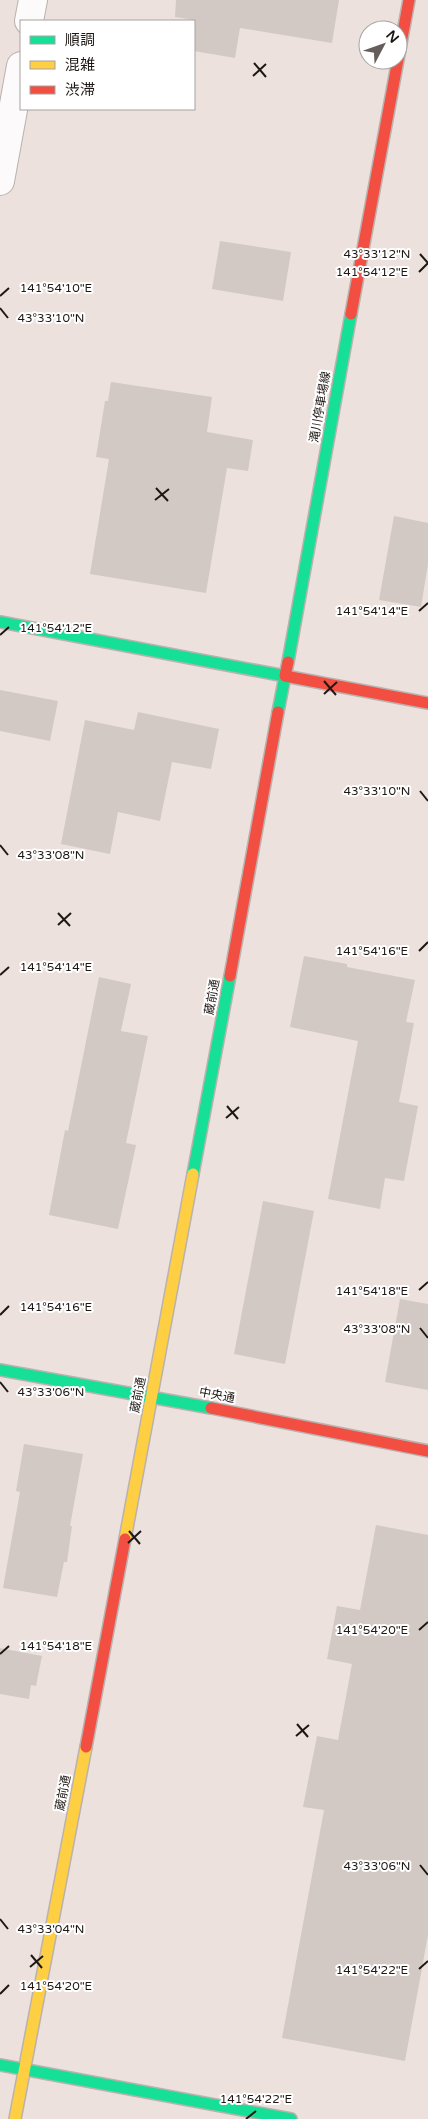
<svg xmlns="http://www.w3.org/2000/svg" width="428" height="2119" font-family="'Varela Round','Noto Sans JP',sans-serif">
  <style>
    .building { fill: #d2c9c5 }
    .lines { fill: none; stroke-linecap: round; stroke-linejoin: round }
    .street-casing { stroke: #bab2ae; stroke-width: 30 }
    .fast-casing { stroke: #bab2ae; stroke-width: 14 }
    .slow-casing { stroke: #bab2ae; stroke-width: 14 }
    .jam-casing { stroke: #bab2ae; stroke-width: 14 }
    .street { stroke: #fcfafa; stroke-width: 28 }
    .fast { stroke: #16e098; stroke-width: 11 }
    .slow { stroke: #ffcf43; stroke-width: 11 }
    .jam { stroke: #f24e42; stroke-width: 11 }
    .ticks { fill: none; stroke: #1e1815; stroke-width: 2 }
    .labels { text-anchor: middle; stroke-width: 4; stroke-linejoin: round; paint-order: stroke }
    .street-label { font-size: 12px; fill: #1e1815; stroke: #fff }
    .ticks-label { font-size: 12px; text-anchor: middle; fill: #1e1815; stroke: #fff; stroke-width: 4; stroke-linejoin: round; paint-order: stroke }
  </style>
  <rect width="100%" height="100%" fill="#ece1dc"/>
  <!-- building -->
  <g class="building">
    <path d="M 176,0 L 339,0 L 332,43 L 240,28 L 235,58 L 194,51 L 194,20 L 175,17 Z"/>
    <path d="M 220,241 L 291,252 L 283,301 L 212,289 Z"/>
    <path d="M 111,382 L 212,397 L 207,432 L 253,440 L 248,471 L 227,468 L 206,593 L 90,574 L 109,459 L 96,457 L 105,401 L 108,401 Z"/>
    <path d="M 394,516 L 428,523 L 428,564 L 421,607 L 379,600 Z"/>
    <path d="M 0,690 L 58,701 L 50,741 L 0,731 Z"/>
    <path d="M 138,712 L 219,729 L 211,769 L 172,762 L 160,821 L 118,812 L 110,854 L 61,844 L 85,720 L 134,730 Z"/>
    <path d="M 304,956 L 347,964 L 347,967 L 415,980 L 406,1022 L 414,1023 L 399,1102 L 418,1106 L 404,1181 L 385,1178 L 380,1209 L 328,1199 L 358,1041 L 290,1027 Z"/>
    <path d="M 99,977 L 131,984 L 121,1031 L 148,1036 L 126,1143 L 136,1145 L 118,1229 L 49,1215 L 65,1130 L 68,1131 Z"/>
    <path d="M 263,1201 L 314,1211 L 285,1364 L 234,1354 Z"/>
    <path d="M 400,1299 L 428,1304 L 428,1390 L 385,1382 Z"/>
    <path d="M 24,1444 L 83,1454 L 70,1526 L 72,1526 L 67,1562 L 64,1562 L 57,1597 L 3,1588 L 20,1492 L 16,1491 Z"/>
    <path d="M 376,1525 L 428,1535 L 428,1935 L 405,2061 L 282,2038 L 324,1810 L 303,1807 L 317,1736 L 338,1740 L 352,1664 L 327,1659 L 337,1606 L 360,1610 Z"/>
    <path d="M 0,1648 L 42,1656 L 36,1686 L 31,1685 L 29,1699 L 0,1694 Z"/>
  </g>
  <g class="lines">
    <defs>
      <g id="street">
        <path d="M 29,21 L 33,0"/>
        <path d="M 0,181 L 21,66"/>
      </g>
      <g id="fast">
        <path d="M 0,622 L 285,676 L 278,712"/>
        <path d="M 288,662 L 351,314"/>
        <path d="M 193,1174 L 230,976"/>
        <path d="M 0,1370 L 211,1408"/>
        <path d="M 0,2065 L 291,2119"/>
      </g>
      <g id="slow">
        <path d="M 125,1539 L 193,1174"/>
        <path d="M 15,2119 L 86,1747"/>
      </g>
      <g id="jam">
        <path d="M 351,314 L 409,0"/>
        <path d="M 288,662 L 285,676 L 428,703"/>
        <path d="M 230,976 L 278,712"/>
        <path d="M 211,1408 L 428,1451"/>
        <path d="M 86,1747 L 125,1539"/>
      </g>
    </defs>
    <!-- street casing -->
    <use href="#street" class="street-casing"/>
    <!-- fast casing -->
    <use href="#fast" class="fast-casing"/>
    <!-- slow casing -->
    <use href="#slow" class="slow-casing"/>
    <!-- jam casing -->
    <use href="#jam" class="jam-casing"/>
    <!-- street -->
    <use href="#street" class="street"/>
    <!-- fast -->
    <use href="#fast" class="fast"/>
    <!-- slow -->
    <use href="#slow" class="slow"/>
    <!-- jam -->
    <use href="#jam" class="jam"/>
  </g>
  <!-- ticks -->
  <path class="ticks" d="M 254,63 L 266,77M 253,76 L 266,64M 420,254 L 428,263M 419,272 L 428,263M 0,296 L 9,288M 0,308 L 8,318M 156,488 L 168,501M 155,500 L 169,489M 419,611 L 428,603M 0,635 L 9,627M 324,681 L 336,695M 324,694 L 337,682M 420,791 L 428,801M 0,845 L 8,855M 58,913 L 70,926M 58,925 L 71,913M 419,951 L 428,942M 0,975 L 9,967M 227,1106 L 238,1119M 226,1118 L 239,1107M 419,1290 L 428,1282M 0,1315 L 9,1306M 420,1328 L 428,1338M 0,1382 L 8,1392M 129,1531 L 140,1544M 128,1543 L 141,1531M 419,1630 L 428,1622M 0,1654 L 9,1646M 297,1724 L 308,1737M 296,1736 L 309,1725M 420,1865 L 428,1875M 0,1919 L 8,1929M 31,1955 L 42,1968M 30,1967 L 43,1956M 419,1969 L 428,1961M 0,1994 L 9,1985M 246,2119 L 256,2111"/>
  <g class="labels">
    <!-- street labels -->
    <g class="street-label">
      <text transform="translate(320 407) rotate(-80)" y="4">滝川停車場線</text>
      <text transform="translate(212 997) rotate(-80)" y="4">蔵前通</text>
      <text transform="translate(138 1395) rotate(-79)" y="4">蔵前通</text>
      <text transform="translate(217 1395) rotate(11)" y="4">中央通</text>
      <text transform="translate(63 1793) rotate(-79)" y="4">蔵前通</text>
    </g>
  </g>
  <g class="ticks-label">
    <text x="377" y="258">43°33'12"N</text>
    <text x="372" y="276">141°54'12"E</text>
    <text x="56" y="292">141°54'10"E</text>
    <text x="51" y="322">43°33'10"N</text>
    <text x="372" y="615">141°54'14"E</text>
    <text x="56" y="632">141°54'12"E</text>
    <text x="377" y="795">43°33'10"N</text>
    <text x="51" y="859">43°33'08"N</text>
    <text x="372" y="955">141°54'16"E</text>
    <text x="56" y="971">141°54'14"E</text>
    <text x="372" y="1295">141°54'18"E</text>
    <text x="56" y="1311">141°54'16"E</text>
    <text x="377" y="1333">43°33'08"N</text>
    <text x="51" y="1396">43°33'06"N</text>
    <text x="372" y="1634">141°54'20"E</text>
    <text x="56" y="1650">141°54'18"E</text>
    <text x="377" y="1870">43°33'06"N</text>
    <text x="51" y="1933">43°33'04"N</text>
    <text x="372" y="1974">141°54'22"E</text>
    <text x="56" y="1990">141°54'20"E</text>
    <text x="256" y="2103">141°54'22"E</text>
  </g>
  <!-- legend -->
  <rect x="20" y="20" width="175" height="90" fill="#ffffff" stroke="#a5a3a1"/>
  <rect x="30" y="36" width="25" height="8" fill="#16e098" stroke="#a5a3a1"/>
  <text x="65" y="45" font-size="15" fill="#1e1815">順調</text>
  <rect x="30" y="61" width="25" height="8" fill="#ffcf43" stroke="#a5a3a1"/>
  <text x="65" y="70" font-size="15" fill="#1e1815">混雑</text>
  <rect x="30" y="86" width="25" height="8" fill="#f24e42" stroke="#a5a3a1"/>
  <text x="65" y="95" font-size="15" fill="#1e1815">渋滞</text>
  <!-- north arrow -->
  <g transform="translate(383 45) rotate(49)"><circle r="24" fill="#ffffff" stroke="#a5a3a1"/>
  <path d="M0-4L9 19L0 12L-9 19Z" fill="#665e5b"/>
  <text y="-8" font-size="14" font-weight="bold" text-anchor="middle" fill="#1e1815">N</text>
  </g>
</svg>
